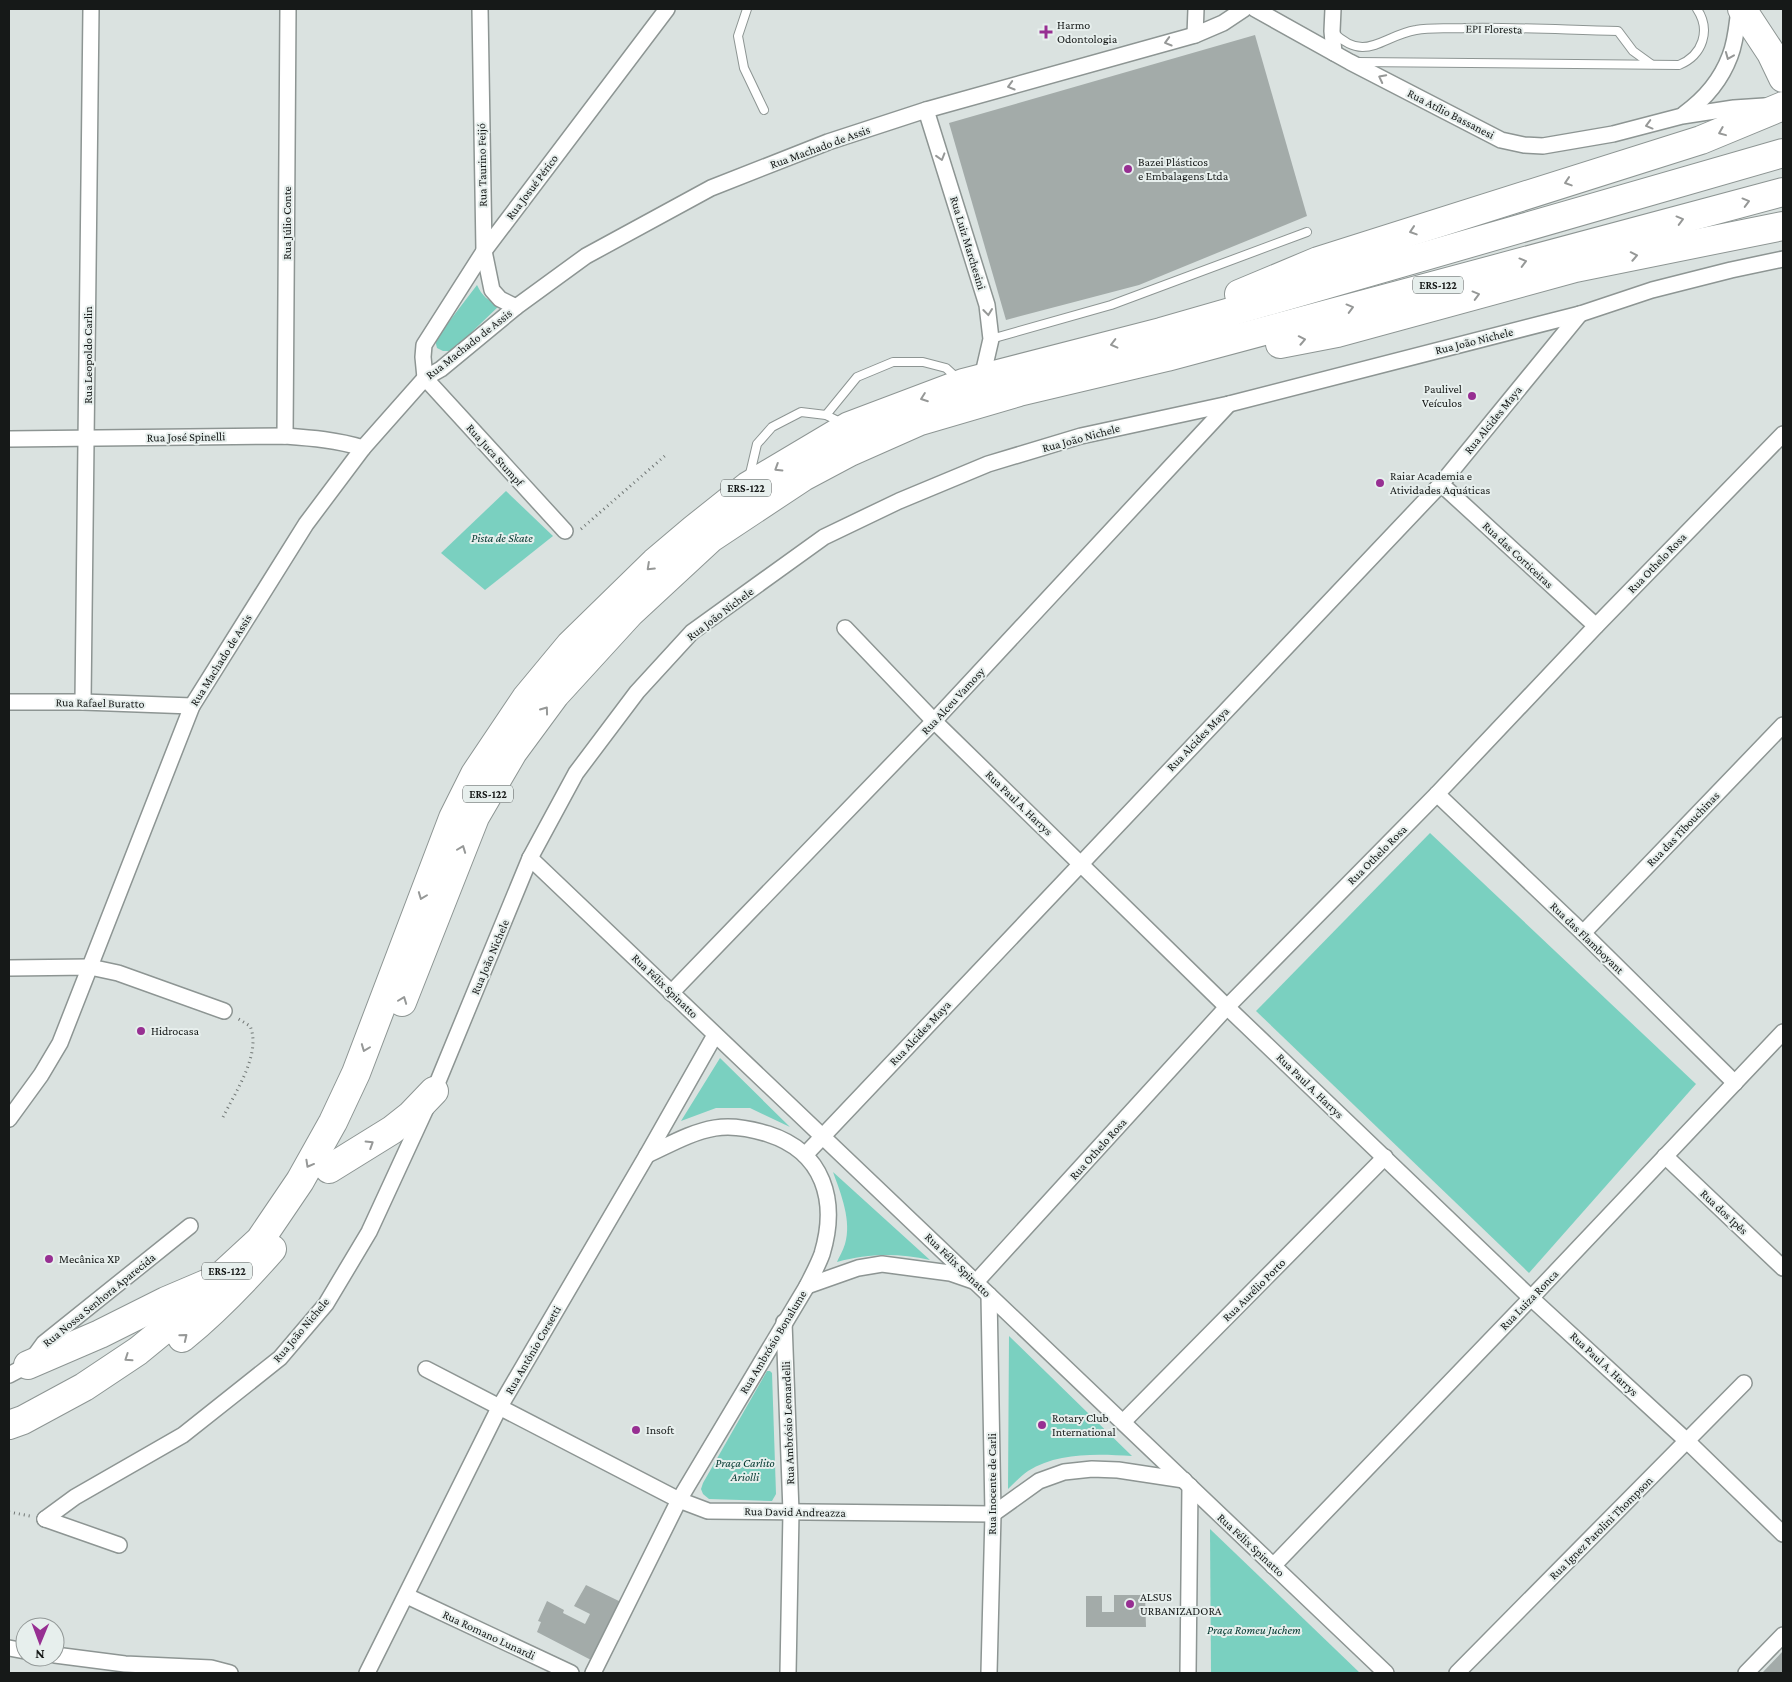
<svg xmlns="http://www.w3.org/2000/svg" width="1792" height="1682" font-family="'Crimson Pro',serif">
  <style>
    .green { fill: #7ad0c0 }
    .building { fill: #a3aba9 }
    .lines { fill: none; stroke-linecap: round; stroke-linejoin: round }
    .lane-casing { stroke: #8d9593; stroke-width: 10 }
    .street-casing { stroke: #8d9593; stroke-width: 18 }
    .highway-casing { stroke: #8d9593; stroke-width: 30 }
    .path { stroke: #717775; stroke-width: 3; stroke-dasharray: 1 4; stroke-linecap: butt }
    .lane { stroke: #fff; stroke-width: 8 }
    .street { stroke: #fff; stroke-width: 15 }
    .highway { stroke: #fff; stroke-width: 28 }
    .oneway { stroke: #969897 }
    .poi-dot { fill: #972f92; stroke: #e7efed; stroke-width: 2 }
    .labels { text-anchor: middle; stroke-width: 4; stroke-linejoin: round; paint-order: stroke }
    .shield { fill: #e7efed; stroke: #555958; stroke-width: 1 }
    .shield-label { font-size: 11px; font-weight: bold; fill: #161918 }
    .poi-label { font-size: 12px; fill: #161918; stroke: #e7efed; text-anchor: start }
    .street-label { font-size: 12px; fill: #161918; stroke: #e7efed }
    .park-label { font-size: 12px; font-style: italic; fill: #00362e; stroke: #e7efed }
  </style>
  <rect width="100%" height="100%" fill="#dae2e0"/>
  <!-- green -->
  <g class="green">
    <path d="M 477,285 C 482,296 488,301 500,305 L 452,351 L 443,351 L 437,348 L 435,340 Z"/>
    <path d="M 506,491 L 553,536 L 485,590 L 441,553 Z"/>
    <path d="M 1430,833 L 1696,1084 L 1529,1273 L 1256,1011 Z"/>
    <path d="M 720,1058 L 790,1127 L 750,1108 L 716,1108 L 681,1121 Z"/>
    <path d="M 833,1172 L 930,1260 C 898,1253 869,1253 837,1262 C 839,1257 843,1251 845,1244 C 852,1221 841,1194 833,1172 Z"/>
    <path d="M 1009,1336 L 1132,1456 C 1098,1454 1058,1452 1028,1471 C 1021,1476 1014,1483 1008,1489 Z"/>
    <path d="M 767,1371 L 770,1371 L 772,1373 L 776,1494 L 772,1501 L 709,1499 L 703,1494 L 701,1489 L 703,1483 Z"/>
    <path d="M 1210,1529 L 1360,1673 L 1211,1673 Z"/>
  </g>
  <!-- building -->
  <g class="building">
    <path d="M 1255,35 L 1307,216 L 1139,285 L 1006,320 L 949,123 Z"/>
    <path d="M 586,1585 L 623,1603 L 593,1661 L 537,1632 L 541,1622 L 538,1621 L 547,1601 L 564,1610 L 563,1613 L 585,1624 L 590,1614 L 574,1606 Z"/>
    <path d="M 1114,1595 L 1145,1595 L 1146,1627 L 1086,1627 L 1086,1596 L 1102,1596 L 1102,1612 L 1114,1612 Z"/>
    <path d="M 1783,1651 L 1783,1673 L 1762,1673 Z"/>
  </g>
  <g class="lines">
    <defs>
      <g id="lane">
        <path d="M 747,9 L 738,36 L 744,68 L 764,110"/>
        <path d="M 1333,32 C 1366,64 1381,36 1416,30 C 1431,27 1449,29 1465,28 C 1516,27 1567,30 1618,31 L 1633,51 L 1651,64"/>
        <path d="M 1357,62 L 1679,65 C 1703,55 1711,30 1697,9"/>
        <path d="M 991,339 L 1111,305 L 1307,232"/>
        <path d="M 826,415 L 857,377 L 893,362 L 923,362 L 946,368 L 958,379"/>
        <path d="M 749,478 L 757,444 L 772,427 L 801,412 L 826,415 L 842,423"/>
      </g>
      <g id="street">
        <path d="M 480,9 L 484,251 L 492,290 L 500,299 L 516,307"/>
        <path d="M 1255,9 L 1350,62 L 1501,140 L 1524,145 L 1543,146 L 1613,134 L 1682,116 L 1734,108 L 1764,106"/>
        <path d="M 1333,9 L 1332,31 L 1334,53"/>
        <path d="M 1195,35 L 1196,9"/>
        <path d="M 926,110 L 987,305 L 991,339 L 982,378"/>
        <path d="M 1684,114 C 1705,99 1721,80 1730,56 C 1736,41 1737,24 1739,9"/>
        <path d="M 425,378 L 423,357 L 424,345 L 484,251 L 667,9"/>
        <path d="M 425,378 L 565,531"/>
        <path d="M 285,436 L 288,9"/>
        <path d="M 9,439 L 285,436 C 312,438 337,440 363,448"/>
        <path d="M 1441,484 L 1596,626"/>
        <path d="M 845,628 L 934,721 L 1227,1007 L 1531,1298 L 1687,1441 L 1783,1534"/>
        <path d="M 9,702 L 83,702 L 192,706"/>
        <path d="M 83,702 L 91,9"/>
        <path d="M 1437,794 L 1583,933 L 1735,1083"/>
        <path d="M 530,858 L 1386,1673"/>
        <path d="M 1583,933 L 1783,725"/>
        <path d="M 9,968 L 90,967 L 118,973 L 224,1011"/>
        <path d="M 671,993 L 934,721 L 1229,404"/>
        <path d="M 9,1119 L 41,1075 L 60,1043 L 192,706 L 306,524 L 363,448 L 425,378 L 441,369 L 516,307 L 586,256 L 711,188 L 828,142 L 926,110 L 1195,35 L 1223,23 L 1244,9"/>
        <path d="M 805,1155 L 1441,484 L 1580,314"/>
        <path d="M 1665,1156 L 1783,1268"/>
        <path d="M 807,1286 L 858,1268 L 882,1264 L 950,1273 L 976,1282 L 1227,1007 L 1437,794 L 1596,626 L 1783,434"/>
        <path d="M 989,1295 L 993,1514 L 989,1673"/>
        <path d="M 784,1322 L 791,1512 L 788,1673"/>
        <path d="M 426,1369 L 679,1500 L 708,1511 L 993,1514 L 1039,1481 L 1064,1472 L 1092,1469 L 1118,1470 L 1184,1480"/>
        <path d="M 9,1375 L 28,1365 L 44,1343 L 190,1226"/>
        <path d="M 1123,1422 L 1385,1157"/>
        <path d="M 45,1519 L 75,1497 L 183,1435 L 280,1358 L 326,1304 L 369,1232 L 434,1091 L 530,858 L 576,773 L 637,692 L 692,632 L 824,537 L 899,501 L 988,464 L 1081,436 L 1229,404 L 1580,314 L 1652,290 L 1731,270 L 1783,259"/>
        <path d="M 45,1519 L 119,1545"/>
        <path d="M 1273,1566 L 1531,1298 L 1783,1032"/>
        <path d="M 407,1596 L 571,1673"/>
        <path d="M 9,1648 L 25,1651"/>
        <path d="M 55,1655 L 125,1664 L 211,1668 L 230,1673"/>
        <path d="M 367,1673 L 499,1408 L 647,1155 L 715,1035"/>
        <path d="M 593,1673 L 679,1500 L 807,1286 C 812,1276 818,1265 822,1254 C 838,1201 824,1152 768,1134 C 752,1129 732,1125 715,1128 C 691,1132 669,1145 647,1155"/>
        <path d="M 1188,1673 L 1190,1486"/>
        <path d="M 1457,1673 L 1744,1383"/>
        <path d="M 1746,1673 L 1783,1635"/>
      </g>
      <g id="highway">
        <path d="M 1742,9 L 1771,53 L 1783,78"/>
        <path d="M 1239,294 L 1318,261 L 1701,140 L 1783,106"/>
        <path d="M 1280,344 L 1337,333 L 1575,268 L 1783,226"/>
        <path d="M 402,1002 L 475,817 L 513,752 L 555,695 L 630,613 L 711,538 L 803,477 L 850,452 L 920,421 L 1019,392 L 1167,357 L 1783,192"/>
        <path d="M 329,1169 L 392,1130 L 411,1115 L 434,1091"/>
        <path d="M 182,1338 C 215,1311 244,1281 272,1249"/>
        <path d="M 28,1365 L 100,1334 L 166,1301 L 206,1284"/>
        <path d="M 9,1425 L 23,1420 L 84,1387 L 138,1351 L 182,1315 L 221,1276 L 260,1240 L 300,1181 L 333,1122 L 356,1073 L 453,818 L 475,774 L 526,698 L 570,645 L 655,562 L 694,529 L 748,486 L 849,426 L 963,383 L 1161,332 L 1783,153"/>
      </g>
    </defs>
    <!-- lane casing -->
    <use href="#lane" class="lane-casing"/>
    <!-- street casing -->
    <use href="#street" class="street-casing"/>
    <!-- highway casing -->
    <use href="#highway" class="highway-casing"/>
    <!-- path -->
    <g class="path">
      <path d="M 581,529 L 667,454"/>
      <path d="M 223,1117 C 235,1093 262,1053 250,1026 L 237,1018"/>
      <path d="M 9,1512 L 30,1516"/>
    </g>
    <!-- lane -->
    <use href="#lane" class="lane"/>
    <!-- street -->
    <use href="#street" class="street"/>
    <!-- highway -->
    <use href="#highway" class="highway"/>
  </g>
  <!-- one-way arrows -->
  <defs><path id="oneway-chevron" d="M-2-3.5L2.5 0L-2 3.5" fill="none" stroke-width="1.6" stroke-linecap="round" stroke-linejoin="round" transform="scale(1.25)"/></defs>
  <g class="oneway">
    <use href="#oneway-chevron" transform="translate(1168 42) rotate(164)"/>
    <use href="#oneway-chevron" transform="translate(1729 56) rotate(112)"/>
    <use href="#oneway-chevron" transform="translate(1382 78) rotate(-153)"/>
    <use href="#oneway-chevron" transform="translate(1011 86) rotate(164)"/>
    <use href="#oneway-chevron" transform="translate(1649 125) rotate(165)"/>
    <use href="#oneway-chevron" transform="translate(1722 132) rotate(158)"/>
    <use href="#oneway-chevron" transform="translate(941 157) rotate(73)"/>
    <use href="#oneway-chevron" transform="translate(1568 182) rotate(162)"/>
    <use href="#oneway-chevron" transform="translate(1746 202) rotate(-15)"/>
    <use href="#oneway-chevron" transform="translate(1680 220) rotate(-15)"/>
    <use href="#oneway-chevron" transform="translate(1413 231) rotate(162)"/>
    <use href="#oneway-chevron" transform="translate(1634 256) rotate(-11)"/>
    <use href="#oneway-chevron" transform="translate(1523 262) rotate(-15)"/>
    <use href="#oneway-chevron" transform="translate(1476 295) rotate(-15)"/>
    <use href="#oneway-chevron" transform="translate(1350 308) rotate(-15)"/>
    <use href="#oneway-chevron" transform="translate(988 312) rotate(83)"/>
    <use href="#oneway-chevron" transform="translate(1302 340) rotate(-11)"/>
    <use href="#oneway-chevron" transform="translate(1114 344) rotate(166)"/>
    <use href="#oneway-chevron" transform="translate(924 398) rotate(160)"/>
    <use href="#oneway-chevron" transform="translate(778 468) rotate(148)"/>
    <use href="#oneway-chevron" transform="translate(650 567) rotate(137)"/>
    <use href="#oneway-chevron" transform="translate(545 710) rotate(-54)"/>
    <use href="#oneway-chevron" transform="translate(462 849) rotate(-69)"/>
    <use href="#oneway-chevron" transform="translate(422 896) rotate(111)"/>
    <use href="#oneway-chevron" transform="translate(403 1000) rotate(-69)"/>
    <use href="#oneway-chevron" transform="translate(365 1048) rotate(111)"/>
    <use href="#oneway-chevron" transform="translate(370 1144) rotate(-32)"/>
    <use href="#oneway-chevron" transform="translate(309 1164) rotate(119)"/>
    <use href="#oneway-chevron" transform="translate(184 1337) rotate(-39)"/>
    <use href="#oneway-chevron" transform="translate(128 1358) rotate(146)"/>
  </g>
  <!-- markers -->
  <g class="poi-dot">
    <path d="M1043.5 24.5h5v5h5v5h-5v5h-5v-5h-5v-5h5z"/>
    <circle cx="1128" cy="169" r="5"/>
    <circle cx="1472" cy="396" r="5"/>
    <circle cx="1380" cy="483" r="5"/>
    <circle cx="141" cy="1031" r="5"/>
    <circle cx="49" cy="1259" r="5"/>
    <circle cx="1042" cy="1425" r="5"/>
    <circle cx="636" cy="1430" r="5"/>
    <circle cx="1130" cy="1604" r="5"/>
  </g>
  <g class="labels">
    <!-- shield labels -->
    <g class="shield">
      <rect x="1413" y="276.5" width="50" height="17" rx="4"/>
      <rect x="721" y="479.5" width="50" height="17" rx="4"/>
      <rect x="463" y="785.5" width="50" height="17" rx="4"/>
      <rect x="202" y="1262.5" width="50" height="17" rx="4"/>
    </g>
    <g class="shield-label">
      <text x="1438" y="289">ERS-122</text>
      <text x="746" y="492">ERS-122</text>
      <text x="488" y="798">ERS-122</text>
      <text x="227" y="1275">ERS-122</text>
    </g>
    <!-- poi labels -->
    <g class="poi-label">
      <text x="1057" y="29">Harmo<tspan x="1057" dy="14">Odontologia</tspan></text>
      <text x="1138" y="166">Bazei Plásticos<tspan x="1138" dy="14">e Embalagens Ltda</tspan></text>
      <text x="1462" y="393" text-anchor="end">Paulivel<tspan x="1462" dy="14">Veículos</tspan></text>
      <text x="1390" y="480">Raiar Academia e<tspan x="1390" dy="14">Atividades Aquáticas</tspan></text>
      <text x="151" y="1035">Hidrocasa</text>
      <text x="59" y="1263">Mecânica XP</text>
      <text x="1052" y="1422">Rotary Club<tspan x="1052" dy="14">International</tspan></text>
      <text x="646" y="1434">Insoft</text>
      <text x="1140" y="1601">ALSUS<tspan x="1140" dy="14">URBANIZADORA</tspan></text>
    </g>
    <!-- street labels -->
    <g class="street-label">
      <text transform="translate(1494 29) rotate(1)" y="4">EPI Floresta</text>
      <text transform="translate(1451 114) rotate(27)" y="4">Rua Atílio Bassanesi</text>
      <text transform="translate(820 147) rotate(-20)" y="4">Rua Machado de Assis</text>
      <text transform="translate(482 165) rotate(-91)" y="4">Rua Taurino Feijó</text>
      <text transform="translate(532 187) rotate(-53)" y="4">Rua Josué Périco</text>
      <text transform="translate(287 223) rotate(-90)" y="4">Rua Júlio Conte</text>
      <text transform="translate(968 243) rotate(73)" y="4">Rua Luiz Marchesini</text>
      <text transform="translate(1474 341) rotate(-14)" y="4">Rua João Nichele</text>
      <text transform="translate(469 344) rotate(-38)" y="4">Rua Machado de Assis</text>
      <text transform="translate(88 355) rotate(-90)" y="4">Rua Leopoldo Carlin</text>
      <text transform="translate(1493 420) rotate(-51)" y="4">Rua Alcides Maya</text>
      <text transform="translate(186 437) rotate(-1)" y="4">Rua José Spinelli</text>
      <text transform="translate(1081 438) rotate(-15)" y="4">Rua João Nichele</text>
      <text transform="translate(495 455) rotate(48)" y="4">Rua Juca Stumpf</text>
      <text transform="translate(1518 555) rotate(43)" y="4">Rua das Corticeiras</text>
      <text transform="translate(1657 563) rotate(-46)" y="4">Rua Othelo Rosa</text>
      <text transform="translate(720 614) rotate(-37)" y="4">Rua João Nichele</text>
      <text transform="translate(221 660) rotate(-58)" y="4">Rua Machado de Assis</text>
      <text transform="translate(953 701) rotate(-47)" y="4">Rua Alceu Vamosy</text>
      <text transform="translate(100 703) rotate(1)" y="4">Rua Rafael Buratto</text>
      <text transform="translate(1198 739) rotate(-46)" y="4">Rua Alcides Maya</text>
      <text transform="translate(1019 803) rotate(44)" y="4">Rua Paul A. Harrys</text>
      <text transform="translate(1683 829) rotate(-46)" y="4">Rua das Tibouchinas</text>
      <text transform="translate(1377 855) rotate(-45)" y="4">Rua Othelo Rosa</text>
      <text transform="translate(1587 938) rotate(44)" y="4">Rua das Flamboyant</text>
      <text transform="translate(490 957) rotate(-67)" y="4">Rua João Nichele</text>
      <text transform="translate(665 986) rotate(44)" y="4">Rua Félix Spinatto</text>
      <text transform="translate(920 1033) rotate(-47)" y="4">Rua Alcides Maya</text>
      <text transform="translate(1310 1086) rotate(44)" y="4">Rua Paul A. Harrys</text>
      <text transform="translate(1098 1149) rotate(-48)" y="4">Rua Othelo Rosa</text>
      <text transform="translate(1724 1212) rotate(43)" y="4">Rua dos Ipês</text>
      <text transform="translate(958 1265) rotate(44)" y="4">Rua Félix Spinatto</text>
      <text transform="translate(1254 1290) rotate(-45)" y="4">Rua Aurélio Porto</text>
      <text transform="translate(99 1300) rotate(-39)" y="4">Rua Nossa Senhora Aparecida</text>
      <text transform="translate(1529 1300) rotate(-46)" y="4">Rua Luiza Ronca</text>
      <text transform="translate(301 1330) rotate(-50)" y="4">Rua João Nichele</text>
      <text transform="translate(773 1342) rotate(-59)" y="4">Rua Ambrósio Bonalume</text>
      <text transform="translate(533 1350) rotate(-60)" y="4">Rua Antônio Corsetti</text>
      <text transform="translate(1604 1364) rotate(43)" y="4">Rua Paul A. Harrys</text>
      <text transform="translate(788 1423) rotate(-92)" y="4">Rua Ambrósio Leonardelli</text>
      <text transform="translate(992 1484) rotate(-90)" y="4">Rua Inocente de Carli</text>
      <text transform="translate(795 1512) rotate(1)" y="4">Rua David Andreazza</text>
      <text transform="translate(1601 1528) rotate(-45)" y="4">Rua Ignez Parolini Thompson</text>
      <text transform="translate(1251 1545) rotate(43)" y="4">Rua Félix Spinatto</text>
      <text transform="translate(489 1635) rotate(25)" y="4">Rua Romano Lunardi</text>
    </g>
    <!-- park labels -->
    <g class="park-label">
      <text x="502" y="542">Pista de Skate</text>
      <text x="745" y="1467">Praça Carlito<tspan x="745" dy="14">Ariolli</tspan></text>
      <text x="1254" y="1634">Praça Romeu Juchem</text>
    </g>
  </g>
  <!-- border -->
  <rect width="1792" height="1682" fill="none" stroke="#161918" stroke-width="20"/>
  <!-- north arrow -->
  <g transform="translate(40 1642) rotate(181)"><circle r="24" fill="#e7efed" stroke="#939998"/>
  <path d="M0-4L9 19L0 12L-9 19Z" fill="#972f92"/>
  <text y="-8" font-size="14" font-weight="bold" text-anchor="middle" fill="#161918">N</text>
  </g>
</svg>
